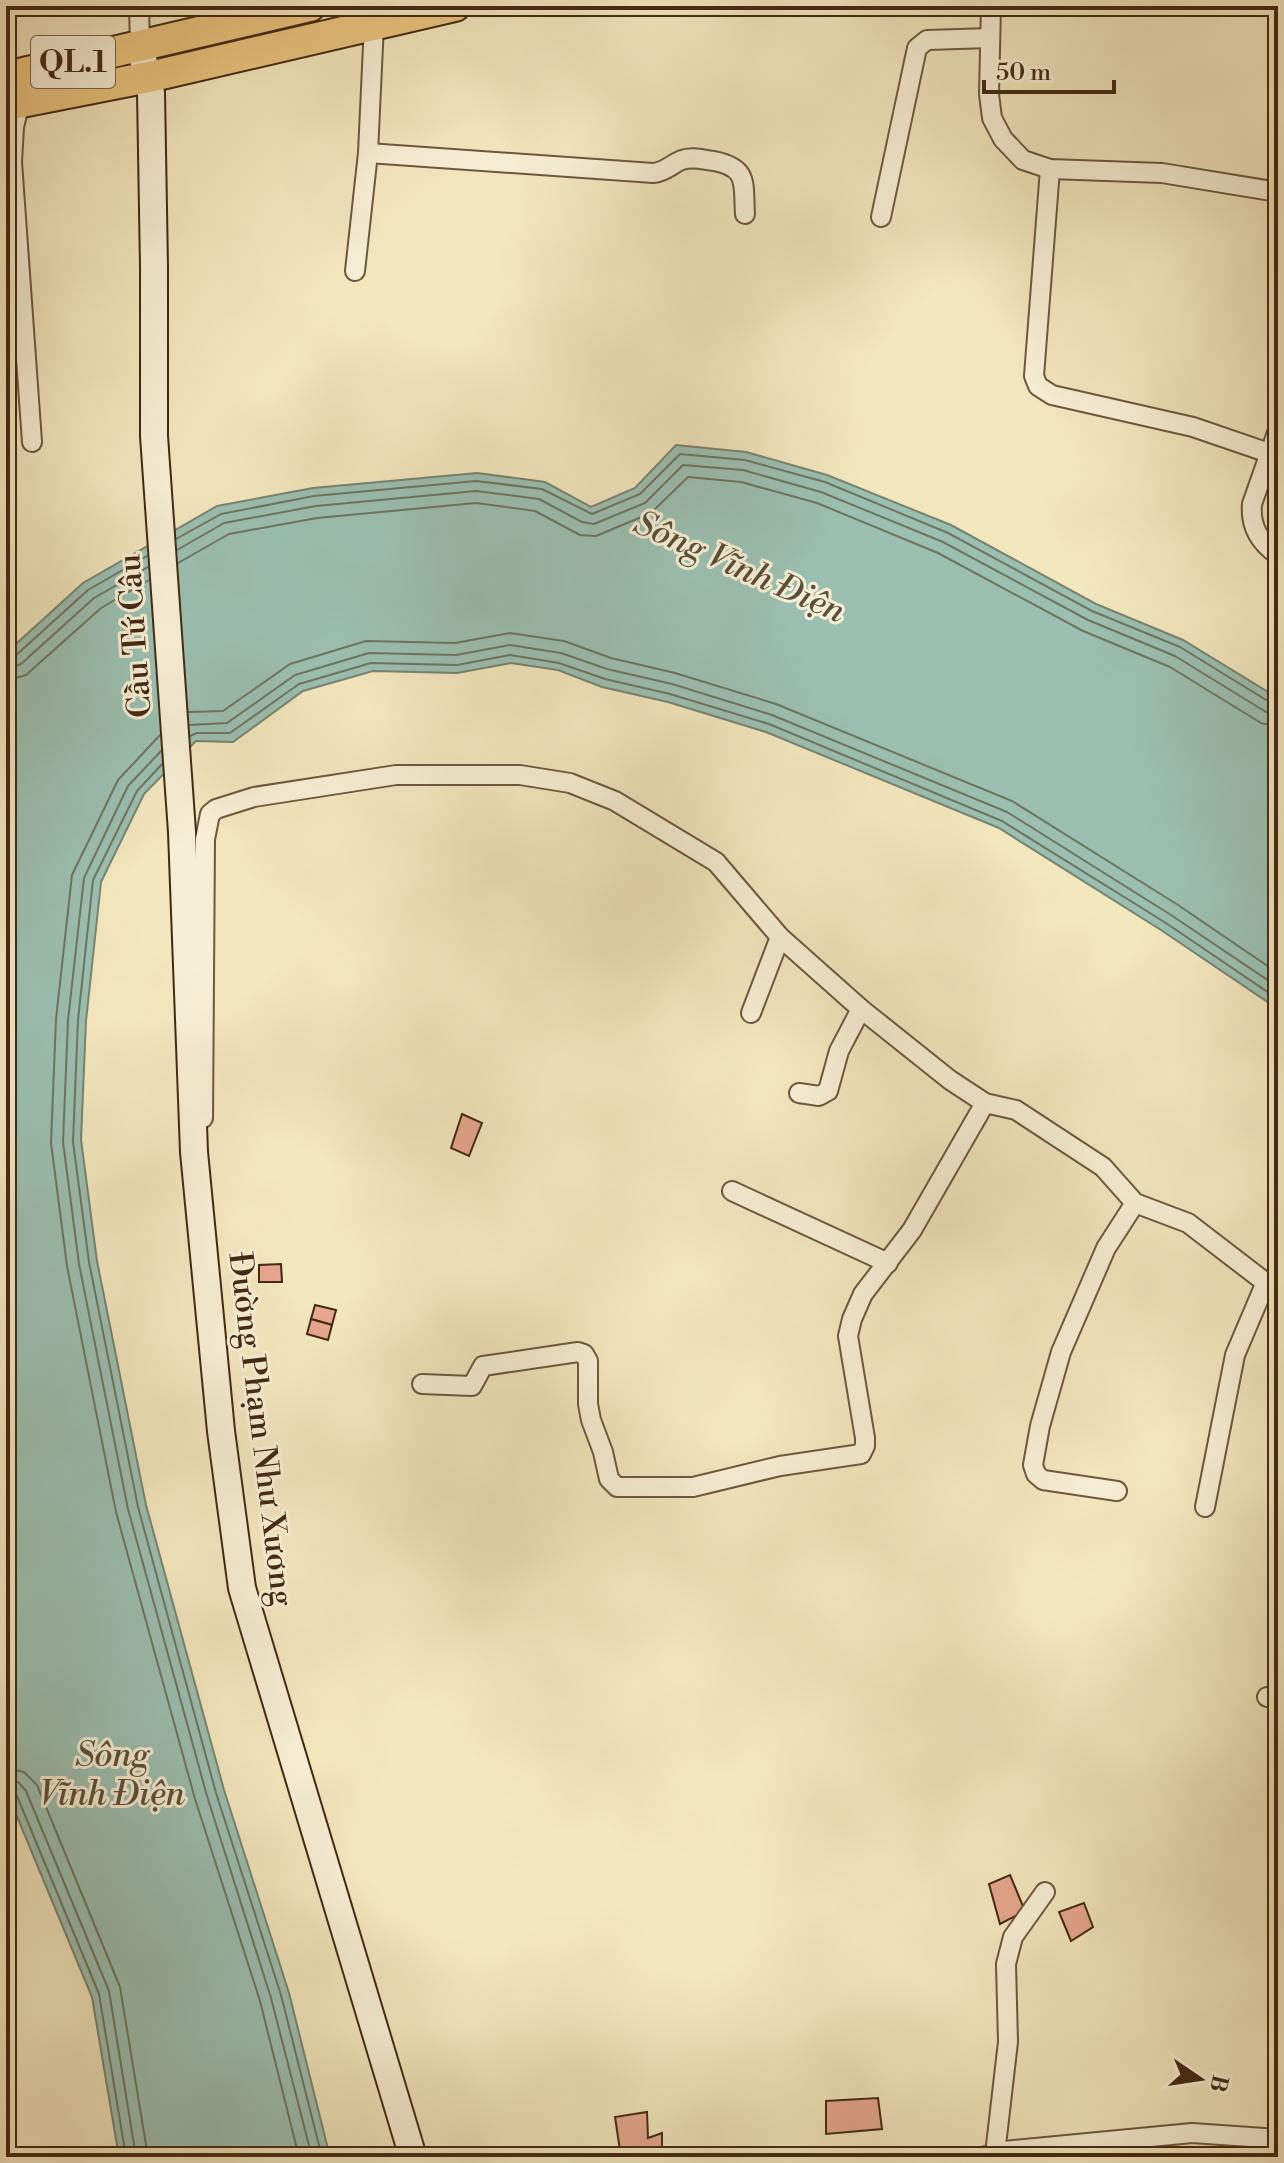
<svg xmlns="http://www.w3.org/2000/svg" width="1284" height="2163" font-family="'Libre Bodoni',serif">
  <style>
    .water { fill: #9bc0b2; stroke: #788472; stroke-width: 2 }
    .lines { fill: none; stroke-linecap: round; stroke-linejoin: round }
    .shore { stroke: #6f7462; stroke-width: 2 }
    .building { fill: #e6a78e; stroke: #432913; stroke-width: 2 }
    .minor-casing { stroke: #6f583e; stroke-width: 22 }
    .secondary-casing { stroke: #432913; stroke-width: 30 }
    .trunk-casing { stroke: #432913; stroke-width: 34 }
    .minor { stroke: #f7efd5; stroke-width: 18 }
    .secondary { stroke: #f7efd5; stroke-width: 26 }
    .trunk { stroke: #eac47f; stroke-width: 30 }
    .labels { text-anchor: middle; stroke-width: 6; stroke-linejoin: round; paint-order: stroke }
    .shield { fill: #f7efd5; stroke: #79644d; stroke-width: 2 }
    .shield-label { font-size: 30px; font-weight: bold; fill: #432913 }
    .street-label { font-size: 32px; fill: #432913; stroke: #f7efd5 }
    .water-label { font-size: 34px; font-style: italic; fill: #594f3b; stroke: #f7efd5 }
  </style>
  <rect width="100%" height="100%" fill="#f3e7be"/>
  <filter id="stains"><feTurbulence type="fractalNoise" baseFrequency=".0025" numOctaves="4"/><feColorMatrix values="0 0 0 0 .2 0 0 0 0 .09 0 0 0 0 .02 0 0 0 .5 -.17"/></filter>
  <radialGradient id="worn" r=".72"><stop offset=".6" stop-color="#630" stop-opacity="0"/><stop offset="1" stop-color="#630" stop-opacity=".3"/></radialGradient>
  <!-- water -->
  <path class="water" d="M 676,445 L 746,452 L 827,475 L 951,525 L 1096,604 L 1183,640 L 1278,698 L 1278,1009 L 1161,930 L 999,828 L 766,732 L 668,702 L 602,687 L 558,670 L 511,663 L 457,673 L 373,671 L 303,691 L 233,742 L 196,741 L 144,794 L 101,882 L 86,1021 L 81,1140 L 97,1261 L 146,1505 L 224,1790 L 289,1993 L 330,2157 L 119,2157 L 92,1997 L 6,1790 L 6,653 L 83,583 L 217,506 L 313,488 L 477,473 L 545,482 L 591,507 L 635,488 Z"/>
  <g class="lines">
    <!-- shore -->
    <g class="shore">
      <path d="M 176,539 L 221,514 L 314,496 L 476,481 L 542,489 L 592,514 L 640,494 L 680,454 L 745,460 L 825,482 L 948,533 L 1092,611 L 1180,647 L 1271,703 L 1278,705"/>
      <path d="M 177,550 L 224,523 L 316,506 L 476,491 L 539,499 L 582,522 L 594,524 L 645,503 L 683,465 L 743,470 L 821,492 L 943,542 L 1088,620 L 1175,656 L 1266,712 L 1278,715"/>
      <path d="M 178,563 L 229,534 L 317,518 L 476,503 L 535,511 L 580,535 L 596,536 L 651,513 L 688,477 L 741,482 L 817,503 L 938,553 L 1083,631 L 1170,667 L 1261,723 L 1278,727"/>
      <path d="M 6,659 L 14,657 L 88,590 L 147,556"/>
      <path d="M 6,669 L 21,664 L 94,598 L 148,567"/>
      <path d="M 6,681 L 26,675 L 101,608 L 149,580"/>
      <path d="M 189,712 L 223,711 L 290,664 L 366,641 L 455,643 L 510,633 L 564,641 L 611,658 L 675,673 L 776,704 L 1012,801 L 1178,905 L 1278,973"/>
      <path d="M 189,725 L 227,723 L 295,675 L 369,653 L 456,655 L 510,645 L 561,653 L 607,669 L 672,684 L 772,715 L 1007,812 L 1171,915 L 1278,987"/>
      <path d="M 160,735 L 118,780 L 72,875 L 56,1019 L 51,1143 L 67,1266 L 116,1512 L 195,1799 L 260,2001 L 299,2157"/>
      <path d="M 190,736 L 197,733 L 230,733 L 299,684 L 371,663 L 457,665 L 510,655 L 559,663 L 605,679 L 670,694 L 769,724 L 1002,821 L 1166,923 L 1278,999"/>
      <path d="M 161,751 L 128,786 L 84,878 L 68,1020 L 63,1142 L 79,1264 L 128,1509 L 207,1796 L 271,1998 L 312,2157"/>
      <path d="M 162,764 L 137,791 L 93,880 L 78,1020 L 73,1142 L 89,1262 L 138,1507 L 216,1793 L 281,1995 L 322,2157"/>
      <path d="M 6,1768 L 24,1772 L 37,1785 L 120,1987 L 148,2157"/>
      <path d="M 6,1780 L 18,1782 L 26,1791 L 109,1991 L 136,2157"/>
      <path d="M 6,1790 L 13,1791 L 17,1796 L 99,1994 L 126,2157"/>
    </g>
  </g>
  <!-- building -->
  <g class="building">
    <path d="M 462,1114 L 482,1123 L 469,1156 L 451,1148 Z"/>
    <path d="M 281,1264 L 282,1282 L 259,1282 L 259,1265 Z"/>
    <path d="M 315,1305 L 336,1310 L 332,1325 L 311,1319 Z"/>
    <path d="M 311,1319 L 332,1325 L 328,1340 L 307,1334 Z"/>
    <path d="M 1010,1875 L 1025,1911 L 1000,1924 L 989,1884 Z"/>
    <path d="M 1084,1903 L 1093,1927 L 1071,1941 L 1059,1912 Z"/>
    <path d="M 878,2098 L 882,2129 L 826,2134 L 826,2101 Z"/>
    <path d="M 647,2112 L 648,2138 L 662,2133 L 662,2147 L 631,2157 L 621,2157 L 615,2117 Z"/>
  </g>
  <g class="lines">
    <defs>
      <g id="minor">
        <path d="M 139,6 L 140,46"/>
        <path d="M 991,6 L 989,94 L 992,118 L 1003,139 L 1023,160 L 1050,169 L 1162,173 L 1278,192"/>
        <path d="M 20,102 L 14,127 L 12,162 L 32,442"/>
        <path d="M 368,153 L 653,173 C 666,172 671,164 682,160 C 692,156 704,160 714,161 C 749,168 743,183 745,214"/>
        <path d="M 1050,169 L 1034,376 L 1038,386 L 1052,395 L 1193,427 L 1269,453"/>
        <path d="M 881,217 L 917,48 L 927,40 L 990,38"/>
        <path d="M 355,271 L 368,153 L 374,24"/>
        <path d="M 1278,430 L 1252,504 C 1250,526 1259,542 1278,555"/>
        <path d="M 751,1013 L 780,937"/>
        <path d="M 799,1093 L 819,1096 L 828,1091 L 839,1051 L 861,1009"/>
        <path d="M 203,1118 L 205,839 L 210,814 L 216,809 L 254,797 L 396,775 L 520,775 L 570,783 L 615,801 L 716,862 L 780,937 L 861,1009 L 950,1080 L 985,1103 L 1016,1110 L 1103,1167 L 1135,1203 L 1188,1223 L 1278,1292"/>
        <path d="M 732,1191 L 888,1263"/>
        <path d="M 422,1384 L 472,1386 L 483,1366 L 578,1352 L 584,1354 L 588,1361 L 588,1404 L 591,1420 L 603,1452 L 609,1479 L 617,1487 L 693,1487 L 780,1466 L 861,1454 L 865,1446 L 865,1438 L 848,1336 L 852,1319 L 863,1294 L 912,1230 L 985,1103"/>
        <path d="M 1117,1491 L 1043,1480 L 1036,1474 L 1033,1465 L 1040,1426 L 1061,1352 L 1106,1248 L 1135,1203"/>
        <path d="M 1205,1507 L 1235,1355 L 1266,1282"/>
        <path d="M 1267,1697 L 1278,1699"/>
        <path d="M 995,2154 L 1008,2042 L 1006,1964 L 1013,1937 L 1045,1892"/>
        <path d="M 982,2157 L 1004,2151 L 1192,2133 L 1278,2139"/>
      </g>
      <path id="secondary" d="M 143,59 L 151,93 L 154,267 L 154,436 L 182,832 L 194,1152 L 221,1431 L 242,1588 L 413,2157"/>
      <g id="trunk">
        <path d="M 6,77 L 310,6"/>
        <path d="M 6,105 L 149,77 L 455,6"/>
      </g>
    </defs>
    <!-- minor casing -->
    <use href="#minor" class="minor-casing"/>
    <!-- secondary casing -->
    <use href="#secondary" class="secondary-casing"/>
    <!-- trunk casing -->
    <use href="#trunk" class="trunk-casing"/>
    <!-- minor -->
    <use href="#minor" class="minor"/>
    <!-- secondary -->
    <use href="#secondary" class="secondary"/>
    <!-- trunk -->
    <use href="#trunk" class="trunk"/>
  </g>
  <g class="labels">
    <!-- shield labels -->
    <rect class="shield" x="31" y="36" width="84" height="52" rx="6"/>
    <g class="shield-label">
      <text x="73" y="72">QL.1</text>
    </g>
    <!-- street labels -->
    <g class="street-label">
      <text transform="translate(134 636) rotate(-94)" y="11">Cầu Tứ Câu</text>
      <text transform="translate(262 1429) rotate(83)" y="11">Đường Phạm Như Xương</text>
    </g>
    <!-- water labels -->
    <g class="water-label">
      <text transform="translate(740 566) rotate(24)" y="12">Sông Vĩnh Điện</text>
      <text x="112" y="1766">Sông<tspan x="112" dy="39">Vĩnh Điện</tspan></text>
    </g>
  </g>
  <!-- margin -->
  <rect width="1284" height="2163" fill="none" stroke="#f3e7be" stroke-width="32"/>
  <rect x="8" y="8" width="1268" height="2147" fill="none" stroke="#432913" stroke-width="4"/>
  <rect x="16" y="16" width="1252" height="2131" fill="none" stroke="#432913" stroke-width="2"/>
  <!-- north arrow -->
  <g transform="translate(1200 2079) rotate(103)" stroke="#f7efd5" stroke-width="6" paint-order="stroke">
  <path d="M0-6L14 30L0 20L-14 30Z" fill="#432913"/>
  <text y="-12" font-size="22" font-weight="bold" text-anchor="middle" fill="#432913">B</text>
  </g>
  <!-- scale -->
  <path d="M984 80v12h130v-12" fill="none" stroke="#432913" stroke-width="4"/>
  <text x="996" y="80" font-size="24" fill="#432913" stroke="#f7efd5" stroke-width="6" paint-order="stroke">50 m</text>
  <rect width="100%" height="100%" filter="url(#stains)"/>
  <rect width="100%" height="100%" fill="url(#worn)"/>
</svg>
